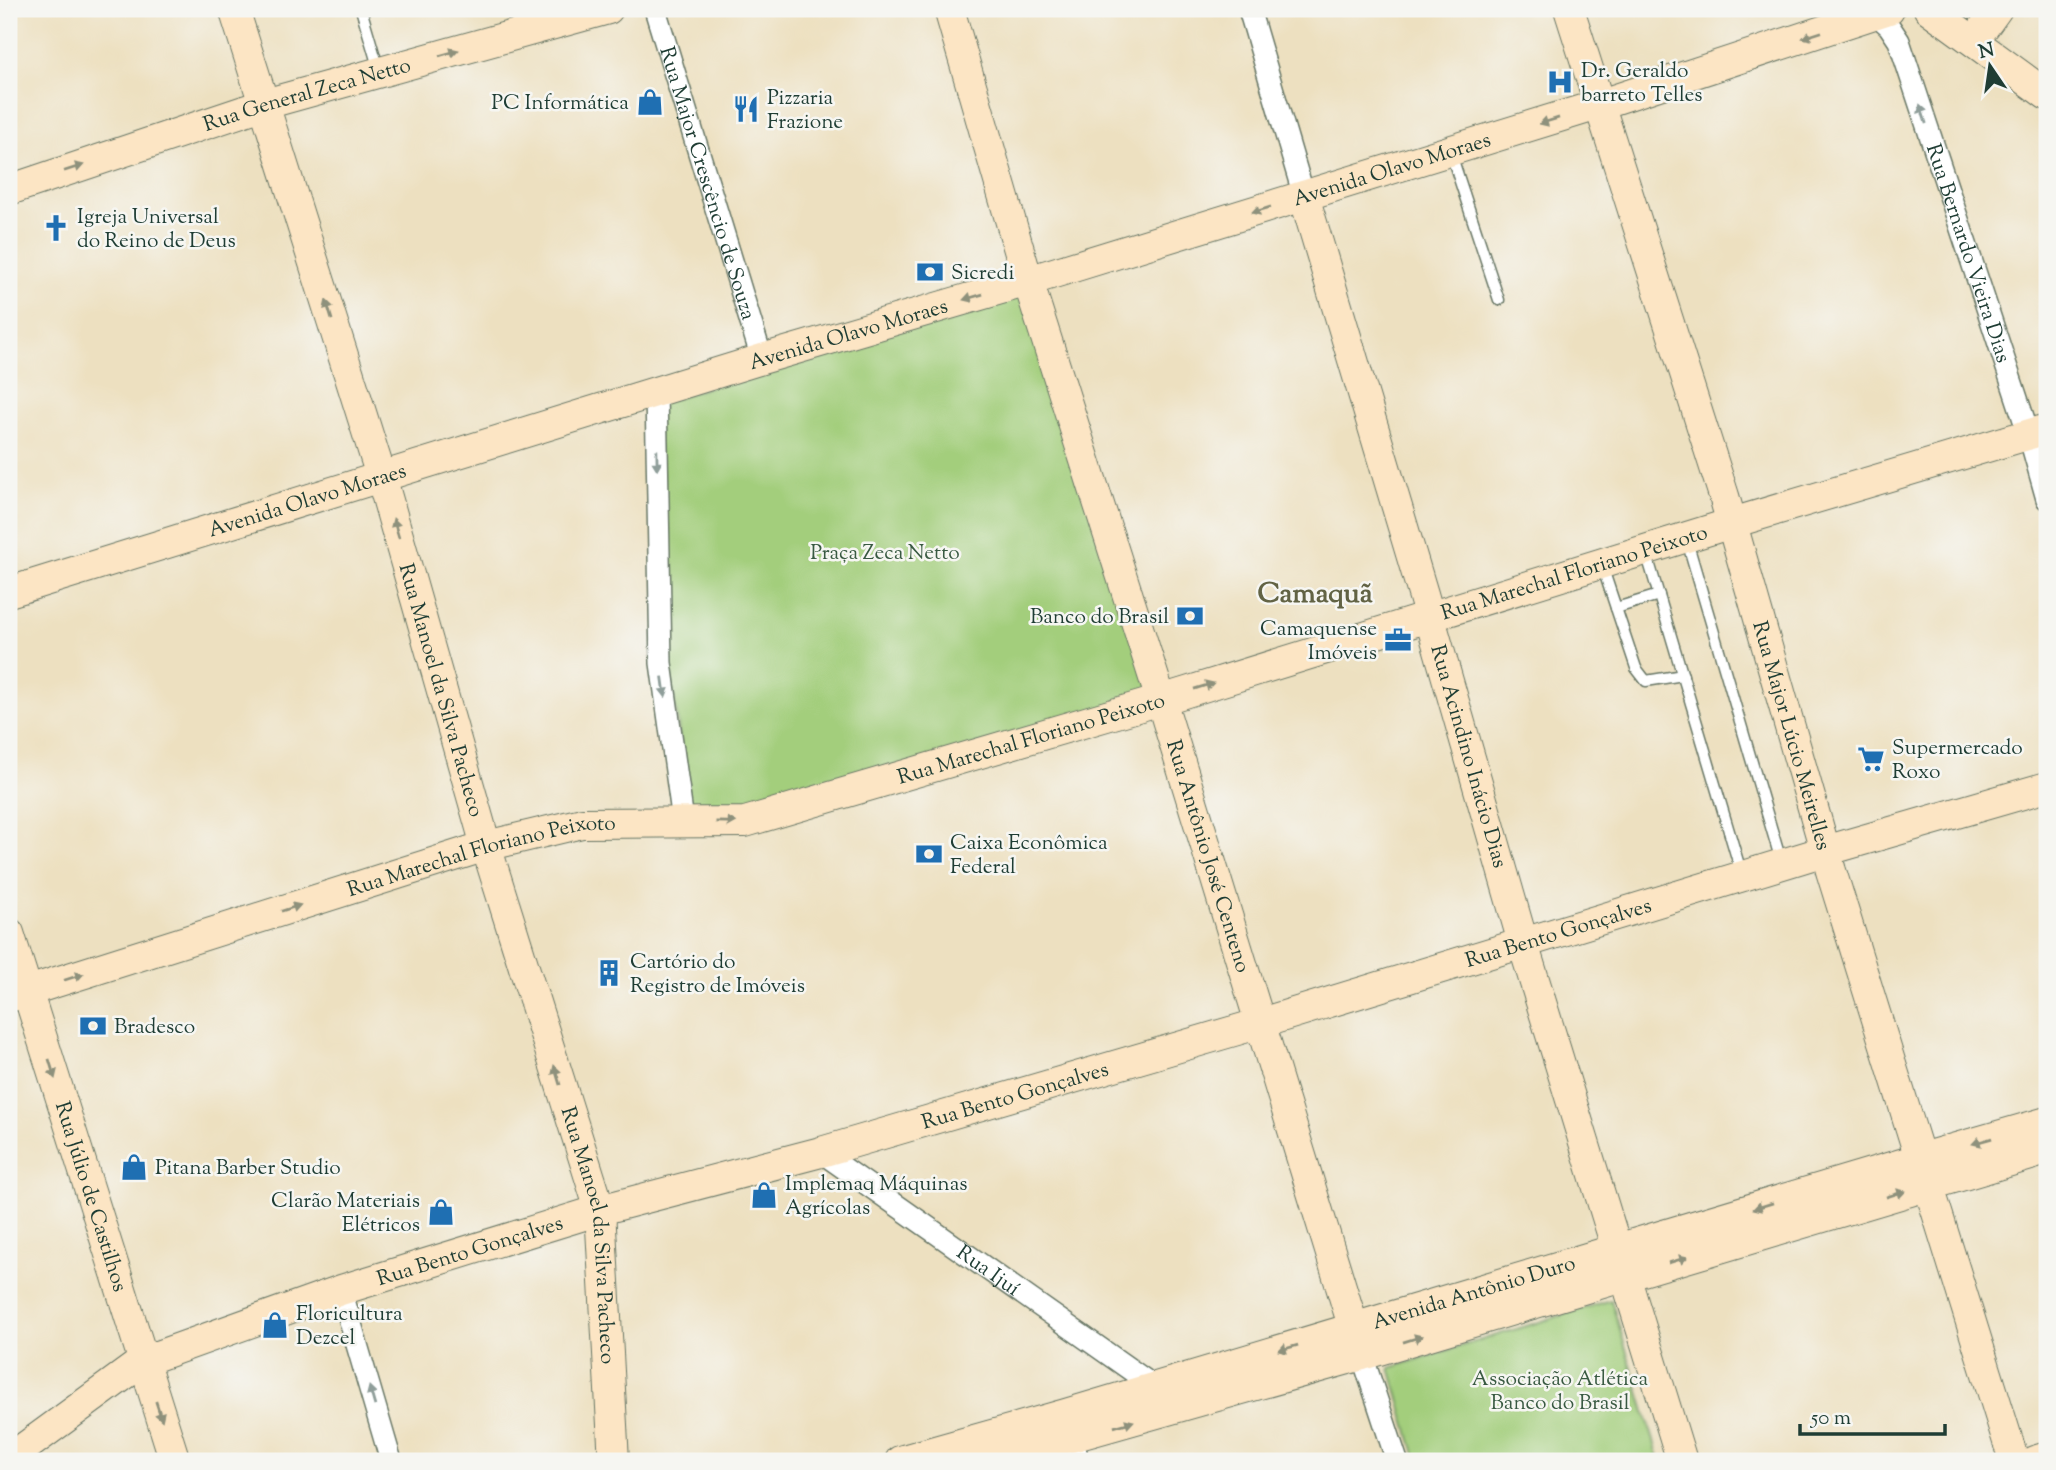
<svg xmlns="http://www.w3.org/2000/svg" width="2056" height="1470" font-family="'Sorts Mill Goudy',serif">
  <style>
    .green { fill: #a3ce7b; stroke: #618658; stroke-width: 2 }
    .lines { fill: none; stroke-linecap: round; stroke-linejoin: round }
    .lane-casing { stroke: #677665; stroke-width: 13 }
    .street-casing { stroke: #677665; stroke-width: 24 }
    .secondary-casing { stroke: #677665; stroke-width: 32 }
    .lane { stroke: #fff; stroke-width: 10 }
    .street { stroke: #fff; stroke-width: 21 }
    .secondary { stroke: #fce5c4; stroke-width: 30 }
    .oneway { fill: #8e917c }
    .oneway2 { fill: #8f9e9a }
    .labels { text-anchor: middle; stroke-width: 5; stroke-linejoin: round; paint-order: stroke }
    .poi-label { font-size: 21px; fill: #1f3d34; stroke: #f6f6f2; text-anchor: start }
    .street-label { font-size: 21px; fill: #1f3d34; stroke: #f6f6f2 }
    .park-label { font-size: 21px; fill: #395a42; stroke: #f6f6f2 }
    .district-label { font-size: 28px; font-weight: bold; fill: #626344; stroke: #f6f6f2 }
  </style>
  <rect width="100%" height="100%" fill="#f6f6f2"/>
  <filter id="ink" filterUnits="userSpaceOnUse"><feTurbulence type="fractalNoise" baseFrequency=".0143" numOctaves="2"/><feDisplacementMap in="SourceGraphic" scale="14" xChannelSelector="R" yChannelSelector="G"/><feConvolveMatrix kernelMatrix="1 2 1 2 8 2 1 2 1" color-interpolation-filters="sRGB"/></filter>
  <filter id="wash" filterUnits="userSpaceOnUse"><feTurbulence type="fractalNoise" baseFrequency=".00686" numOctaves="4" result="noise"/><feDisplacementMap in="SourceGraphic" scale="28" xChannelSelector="R" yChannelSelector="G"/><feGaussianBlur stdDeviation="1.57" result="paint"/><feColorMatrix in="noise" values="0 0 0 0 0 0 0 0 0 0 0 0 0 0 0 0 0 1.4 0 .05"/><feComposite in="paint" operator="in"/></filter>
  <g filter="url(#wash)">
    <rect width="100%" height="100%" fill="#ede0c0"/>
    <!-- green -->
    <g class="green">
      <path d="M 1025,285 L 1152,694 L 741,815 L 690,815 L 669,660 L 656,404 Z"/>
      <path d="M 1611,1300 L 1660,1461 L 1417,1461 L 1390,1368 Z"/>
    </g>
  </g>
  <g filter="url(#ink)">
    <g class="lines">
      <defs>
        <g id="lane">
          <path d="M 361,9 L 379,70"/>
          <path d="M 1451,154 L 1499,300"/>
          <path d="M 1687,541 L 1781,861"/>
          <path d="M 1646,552 L 1742,875"/>
          <path d="M 1602,566 L 1636,668 L 1646,681 L 1683,675"/>
          <path d="M 1616,608 L 1659,595"/>
        </g>
        <g id="street">
          <path id="s1" d="M 655,9 L 762,359"/>
          <path d="M 1249,9 L 1304,196"/>
          <path id="s2" d="M 1876,14 L 1889,26 L 1899,41 L 2029,435 L 2047,499"/>
          <path d="M 656,391 L 661,663 L 683,821"/>
          <path id="s3" d="M 821,1152 L 1155,1387"/>
          <path d="M 341,1290 L 391,1461"/>
          <path d="M 1362,1355 L 1397,1461"/>
          <path d="M 1069,1423 L 1078,1461"/>
        </g>
        <g id="secondary">
          <path id="s4" d="M 234,9 L 381,476 L 486,846 L 600,1210 L 614,1461"/>
          <path id="s5" d="M 949,9 L 1028,281 L 1161,700 L 1362,1355"/>
          <path id="s6" d="M 1569,9 L 1724,496 L 1831,871 L 2014,1461"/>
          <path d="M 1929,9 L 2047,95"/>
          <path d="M 1984,27 L 1997,9"/>
          <path id="s7" d="M 9,190 L 265,104 L 608,9"/>
          <path id="s8" d="M 1304,196 L 1423,594 L 1528,960 L 1682,1461"/>
          <path id="s9" d="M 9,592 L 762,359 L 1028,281 L 1598,105 L 1889,9"/>
          <path id="s10" d="M 9,933 L 175,1461"/>
          <path id="s11" d="M 9,997 L 486,846 L 582,823 L 745,822 L 1161,700 L 1732,523 L 2047,429"/>
          <path id="s12" d="M 9,1459 L 143,1361 L 341,1290 L 600,1210 L 821,1152 L 1261,1023 L 1825,851 L 2047,787"/>
          <path id="s13" d="M 900,1461 L 1066,1414 L 1921,1158 L 2047,1122"/>
          <path d="M 987,1461 L 1362,1355 L 2047,1150"/>
          <path d="M 2034,1461 L 2047,1457"/>
        </g>
      </defs>
      <!-- lane casing -->
      <use href="#lane" class="lane-casing"/>
      <!-- street casing -->
      <use href="#street" class="street-casing"/>
      <!-- secondary casing -->
      <use href="#secondary" class="secondary-casing"/>
      <!-- lane -->
      <use href="#lane" class="lane"/>
      <!-- street -->
      <use href="#street" class="street"/>
      <!-- secondary -->
      <use href="#secondary" class="secondary"/>
    </g>
    <!-- one-way arrows -->
    <defs><path id="oneway-solid" d="M-6-.8H1V-3.2L6.5 0L1 3.2V.8H-6Z" transform="scale(1.75)"/></defs>
    <g class="oneway">
      <use href="#oneway-solid" transform="translate(1812 35) rotate(162)"/>
      <use href="#oneway-solid" transform="translate(449 53) rotate(-16)"/>
      <use href="#oneway-solid" transform="translate(1549 121) rotate(163)"/>
      <use href="#oneway-solid" transform="translate(74 168) rotate(-18)"/>
      <use href="#oneway-solid" transform="translate(1261 210) rotate(163)"/>
      <use href="#oneway-solid" transform="translate(973 297) rotate(164)"/>
      <use href="#oneway-solid" transform="translate(329 310) rotate(-107)"/>
      <use href="#oneway-solid" transform="translate(396 528) rotate(-106)"/>
      <use href="#oneway-solid" transform="translate(1204 686) rotate(-17)"/>
      <use href="#oneway-solid" transform="translate(726 822) rotate(1)"/>
      <use href="#oneway-solid" transform="translate(291 908) rotate(-18)"/>
      <use href="#oneway-solid" transform="translate(74 977) rotate(-18)"/>
      <use href="#oneway-solid" transform="translate(52 1069) rotate(73)"/>
      <use href="#oneway-solid" transform="translate(557 1075) rotate(-107)"/>
      <use href="#oneway-solid" transform="translate(1982 1141) rotate(164)"/>
      <use href="#oneway-solid" transform="translate(1896 1194) rotate(-17)"/>
      <use href="#oneway-solid" transform="translate(1763 1206) rotate(163)"/>
      <use href="#oneway-solid" transform="translate(1678 1260) rotate(-17)"/>
      <use href="#oneway-solid" transform="translate(1413 1339) rotate(-17)"/>
      <use href="#oneway-solid" transform="translate(1288 1348) rotate(164)"/>
      <use href="#oneway-solid" transform="translate(159 1411) rotate(72)"/>
      <use href="#oneway-solid" transform="translate(1124 1424) rotate(-16)"/>
    </g>
    <g class="oneway2">
      <use href="#oneway-solid" transform="translate(1923 114) rotate(-108)"/>
      <use href="#oneway-solid" transform="translate(657 460) rotate(89)"/>
      <use href="#oneway-solid" transform="translate(664 687) rotate(82)"/>
      <use href="#oneway-solid" transform="translate(372 1396) rotate(-106)"/>
    </g>
  </g>
  <!-- icons -->
  <defs>
    <symbol id="hospital-bare" viewBox="-9 -9 18 18"><path d="M-5-5h3v3.5h4V-5h3V5h-3V1.5h-4V5h-3Z" fill="#1f6fb2" stroke="#f6f6f2" stroke-width="2.5" paint-order="stroke"/></symbol>
    <symbol id="shop-bare" viewBox="-9 -9 18 18"><path d="M-5-2.5h2.3a2.7 3.5 0 0 1 5.4 0H5L5.5 6h-11ZM-1.5-2.5h3a1.5 2.3 0 0 0-3 0Z" fill="#1f6fb2" stroke="#f6f6f2" stroke-width="2.5" paint-order="stroke"/></symbol>
    <symbol id="restaurant-bare" viewBox="-9 -9 18 18"><path d="M-5-6h1v4h1v-4h1v4h1v-4h1v5L-1.5 .5V6h-2V.5L-5-1ZM5-6V6H3V1.5H1.5Q1.5-4 5-6Z" fill="#1f6fb2" stroke="#f6f6f2" stroke-width="2.5" paint-order="stroke"/></symbol>
    <symbol id="church-bare" viewBox="-9 -9 18 18"><path d="M-1.2-6h2.4v3.5h3.3v2.4h-3.3V6h-2.4V-.1h-3.3v-2.4h3.3Z" fill="#1f6fb2" stroke="#f6f6f2" stroke-width="2.5" paint-order="stroke"/></symbol>
    <symbol id="bank-bare" viewBox="-9 -9 18 18"><path d="M-6-4H6V4H-6ZM0-2.3a2.3 2.3 0 1 0 0 4.6a2.3 2.3 0 1 0 0-4.6Z" fill="#1f6fb2" stroke="#f6f6f2" stroke-width="2.5" paint-order="stroke"/></symbol>
    <symbol id="office-bare" viewBox="-9 -9 18 18"><path d="M-6-3h4V-5.5h4V-3h4V5H-6ZM-1-4.5V-3h2v-1.5ZM-6 0V1H6V0Z" fill="#1f6fb2" stroke="#f6f6f2" stroke-width="2.5" paint-order="stroke"/></symbol>
    <symbol id="supermarket-bare" viewBox="-9 -9 18 18"><path d="M-6-5.5h2.5l.6 2H6L4.5 2H-2.5L-4.4-4H-6ZM-1.5 3.2a1.3 1.3 0 1 0 .1 0ZM3 3.2a1.3 1.3 0 1 0 .1 0Z" fill="#1f6fb2" stroke="#f6f6f2" stroke-width="2.5" paint-order="stroke"/></symbol>
    <symbol id="building-bare" viewBox="-9 -9 18 18"><path d="M-4-6H4V6H1V3H-1V6H-4ZM-2.5-4.3h1.7v1.8h-1.7ZM.8-4.3h1.7v1.8H.8ZM-2.5-1h1.7V.8h-1.7ZM.8-1h1.7V.8H.8Z" fill="#1f6fb2" stroke="#f6f6f2" stroke-width="2.5" paint-order="stroke"/></symbol>
  </defs>
  <g fill-rule="evenodd">
    <use href="#hospital-bare" x="1541" y="63" width="38" height="38"/>
    <use href="#shop-bare" x="631" y="83" width="38" height="38"/>
    <use href="#restaurant-bare" x="727" y="90" width="38" height="38"/>
    <use href="#church-bare" x="37" y="209" width="38" height="38"/>
    <use href="#bank-bare" x="911" y="253" width="38" height="38"/>
    <use href="#bank-bare" x="1171" y="597" width="38" height="38"/>
    <use href="#office-bare" x="1379" y="621" width="38" height="38"/>
    <use href="#supermarket-bare" x="1852" y="740" width="38" height="38"/>
    <use href="#bank-bare" x="910" y="835" width="38" height="38"/>
    <use href="#building-bare" x="590" y="954" width="38" height="38"/>
    <use href="#bank-bare" x="74" y="1007" width="38" height="38"/>
    <use href="#shop-bare" x="115" y="1148" width="38" height="38"/>
    <use href="#shop-bare" x="745" y="1176" width="38" height="38"/>
    <use href="#shop-bare" x="422" y="1193" width="38" height="38"/>
    <use href="#shop-bare" x="256" y="1306" width="38" height="38"/>
  </g>
  <g class="labels">
    <!-- poi labels -->
    <g class="poi-label">
      <text x="1581" y="77">Dr. Geraldo<tspan x="1581" dy="24">barreto Telles</tspan></text>
      <text x="767" y="104">Pizzaria<tspan x="767" dy="24">Frazione</tspan></text>
      <text x="629" y="109" text-anchor="end">PC Informática</text>
      <text x="77" y="223">Igreja Universal<tspan x="77" dy="24">do Reino de Deus</tspan></text>
      <text x="951" y="279">Sicredi</text>
      <text x="1169" y="623" text-anchor="end">Banco do Brasil</text>
      <text x="1377" y="635" text-anchor="end">Camaquense<tspan x="1377" dy="24">Imóveis</tspan></text>
      <text x="1892" y="754">Supermercado<tspan x="1892" dy="24">Roxo</tspan></text>
      <text x="950" y="849">Caixa Econômica<tspan x="950" dy="24">Federal</tspan></text>
      <text x="630" y="968">Cartório do<tspan x="630" dy="24">Registro de Imóveis</tspan></text>
      <text x="114" y="1033">Bradesco</text>
      <text x="155" y="1174">Pitana Barber Studio</text>
      <text x="785" y="1190">Implemaq Máquinas<tspan x="785" dy="24">Agrícolas</tspan></text>
      <text x="420" y="1207" text-anchor="end">Clarão Materiais<tspan x="420" dy="24">Elétricos</tspan></text>
      <text x="296" y="1320">Floricultura<tspan x="296" dy="24">Dezcel</tspan></text>
    </g>
    <!-- street labels -->
    <g class="street-label">
      <text dy="7" stroke="none"><textPath href="#s7" startOffset="313">Rua General Zeca Netto</textPath></text>
      <text dy="7" stroke="none"><textPath href="#s9" startOffset="1446">Avenida Olavo Moraes</textPath></text>
      <text dy="7" stroke="none"><textPath href="#s1" startOffset="182">Rua Major Crescêncio de Souza</textPath></text>
      <text dy="7" stroke="none"><textPath href="#s2" startOffset="259">Rua Bernardo Vieira Dias</textPath></text>
      <text dy="7" stroke="none"><textPath href="#s9" startOffset="878">Avenida Olavo Moraes</textPath></text>
      <text dy="7" stroke="none"><textPath href="#s9" startOffset="312">Avenida Olavo Moraes</textPath></text>
      <text dy="7" stroke="none"><textPath href="#s11" startOffset="1628">Rua Marechal Floriano Peixoto</textPath></text>
      <text dy="7" stroke="none"><textPath href="#s4" startOffset="712">Rua Manoel da Silva Pacheco</textPath></text>
      <text dy="7" stroke="none"><textPath href="#s6" startOffset="760">Rua Major Lúcio Meirelles</textPath></text>
      <text dy="7" stroke="none"><textPath href="#s11" startOffset="1060">Rua Marechal Floriano Peixoto</textPath></text>
      <text dy="7" stroke="none"><textPath href="#s8" startOffset="584">Rua Acindino Inácio Dias</textPath></text>
      <text dy="7" stroke="none"><textPath href="#s5" startOffset="886">Rua Antônio José Centeno</textPath></text>
      <text dy="7" stroke="none"><textPath href="#s11" startOffset="494">Rua Marechal Floriano Peixoto</textPath></text>
      <text dy="7" stroke="none"><textPath href="#s12" startOffset="1645">Rua Bento Gonçalves</textPath></text>
      <text dy="7" stroke="none"><textPath href="#s12" startOffset="1078">Rua Bento Gonçalves</textPath></text>
      <text dy="7" stroke="none"><textPath href="#s10" startOffset="276">Rua Júlio de Castilhos</textPath></text>
      <text dy="7" stroke="none"><textPath href="#s4" startOffset="1279">Rua Manoel da Silva Pacheco</textPath></text>
      <text dy="7" stroke="none"><textPath href="#s12" startOffset="511">Rua Bento Gonçalves</textPath></text>
      <text dy="7" stroke="none"><textPath href="#s3" startOffset="205">Rua Ijuí</textPath></text>
      <text dy="7" stroke="none"><textPath href="#s13" startOffset="598">Avenida Antônio Duro</textPath></text>
    </g>
    <!-- park labels -->
    <g class="park-label">
      <text x="885" y="559">Praça Zeca Netto</text>
      <text x="1560" y="1385">Associação Atlética<tspan x="1560" dy="24">Banco do Brasil</tspan></text>
    </g>
    <!-- district labels -->
    <g class="district-label">
      <text x="1315" y="602">Camaquã</text>
    </g>
  </g>
  <!-- margin -->
  <rect width="2056" height="1470" fill="none" stroke="#f6f6f2" stroke-width="35"/>
  <!-- north arrow -->
  <g transform="translate(1990 66) rotate(347)" stroke="#f6f6f2" stroke-width="5" paint-order="stroke">
  <path d="M0-5L12 26L0 18L-12 26Z" fill="#1f3d34"/>
  <text y="-10" font-size="19" font-weight="bold" text-anchor="middle" fill="#1f3d34">N</text>
  </g>
  <!-- scale -->
  <path d="M1800 1424v10h145v-10" fill="none" stroke="#1f3d34" stroke-width="3.5"/>
  <text x="1811" y="1424" font-size="21" fill="#1f3d34" stroke="#f6f6f2" stroke-width="5" paint-order="stroke">50 m</text>
</svg>
